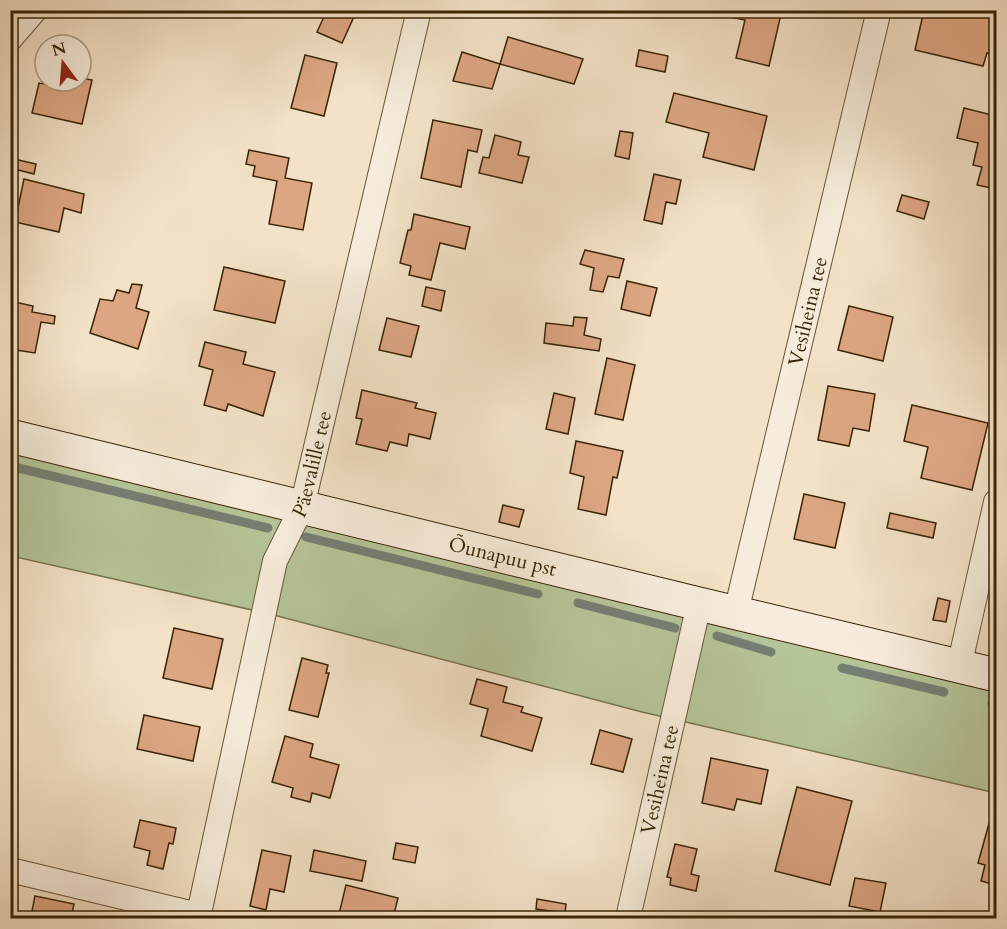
<svg xmlns="http://www.w3.org/2000/svg" width="1007" height="929" font-family="Cardo,serif">
  <style>
    .green { fill: #b6c499; stroke: #78744f; stroke-width: 1.5 }
    .lines { fill: none; stroke-linecap: round; stroke-linejoin: round }
    .stream { stroke: #757f73; stroke-width: 9 }
    .building { fill: #dda683; stroke: #392405; stroke-width: 1.5 }
    .street-casing { stroke: #685436; stroke-width: 26 }
    .secondary-casing { stroke: #392405; stroke-width: 35 }
    .street { stroke: #f7ecdb; stroke-width: 24 }
    .secondary { stroke: #f7ecdb; stroke-width: 33 }
    .labels { text-anchor: middle; stroke-width: 4.5; stroke-linejoin: round; paint-order: stroke }
    .street-label { font-size: 20px; fill: #392405; stroke: #f7ecdb }
  </style>
  <rect width="100%" height="100%" fill="#f3e2c7"/>
  <filter id="stains"><feTurbulence type="fractalNoise" baseFrequency=".00333" numOctaves="4"/><feColorMatrix values="0 0 0 0 .2 0 0 0 0 .09 0 0 0 0 .02 0 0 0 .5 -.17"/></filter>
  <radialGradient id="worn" r=".72"><stop offset=".6" stop-color="#630" stop-opacity="0"/><stop offset="1" stop-color="#630" stop-opacity=".3"/></radialGradient>
  <!-- green -->
  <path class="green" d="M 11,452 L 996,692 L 996,793 L 642,712 L 270,614 L 11,556 Z"/>
  <g class="lines">
    <!-- stream -->
    <g class="stream">
      <path d="M 10,466 L 268,528"/>
      <path d="M 306,537 L 538,594"/>
      <path d="M 578,603 L 675,628"/>
      <path d="M 717,636 L 771,652"/>
      <path d="M 842,668 L 944,692"/>
      <path d="M 992,703 L 996,704"/>
    </g>
  </g>
  <!-- building -->
  <g class="building">
    <path d="M 327,10 L 357,10 L 342,43 L 317,32 Z"/>
    <path d="M 731,10 L 782,10 L 769,66 L 736,58 L 745,20 L 730,17 Z"/>
    <path d="M 924,10 L 963,10 L 996,18 L 995,26 L 996,27 L 996,55 L 987,53 L 983,66 L 915,50 Z"/>
    <path d="M 508,37 L 583,59 L 574,84 L 500,64 Z"/>
    <path d="M 639,50 L 668,56 L 665,72 L 636,66 Z"/>
    <path d="M 462,52 L 500,64 L 492,89 L 453,81 Z"/>
    <path d="M 305,55 L 337,63 L 324,116 L 291,108 Z"/>
    <path d="M 81,78 L 92,80 L 82,124 L 32,113 L 39,83 L 60,87 L 62,81 L 81,81 Z"/>
    <path d="M 674,93 L 767,116 L 754,170 L 703,157 L 709,133 L 666,122 Z"/>
    <path d="M 964,108 L 996,116 L 996,189 L 977,185 L 982,167 L 973,165 L 978,143 L 957,138 Z"/>
    <path d="M 433,120 L 482,130 L 477,152 L 468,150 L 461,187 L 421,178 Z"/>
    <path d="M 620,131 L 633,133 L 629,159 L 615,156 Z"/>
    <path d="M 495,135 L 521,142 L 518,155 L 529,157 L 522,183 L 479,173 L 483,157 L 489,158 Z"/>
    <path d="M 249,150 L 289,158 L 285,178 L 312,183 L 303,230 L 269,224 L 277,181 L 253,176 L 255,166 L 246,164 Z"/>
    <path d="M 10,158 L 36,164 L 34,174 L 18,170 L 16,178 L 10,177 Z"/>
    <path d="M 654,174 L 681,180 L 676,204 L 666,202 L 662,224 L 644,220 Z"/>
    <path d="M 24,179 L 84,194 L 81,213 L 64,208 L 59,232 L 15,222 Z"/>
    <path d="M 902,195 L 929,202 L 924,219 L 897,211 Z"/>
    <path d="M 414,214 L 470,227 L 465,249 L 440,243 L 431,280 L 409,275 L 411,266 L 400,263 L 408,230 L 411,230 Z"/>
    <path d="M 585,250 L 624,259 L 619,278 L 608,276 L 603,292 L 590,290 L 594,268 L 580,264 Z"/>
    <path d="M 224,267 L 285,281 L 275,323 L 214,310 Z"/>
    <path d="M 627,281 L 657,288 L 650,316 L 621,309 Z"/>
    <path d="M 132,284 L 142,285 L 136,308 L 149,312 L 138,349 L 90,333 L 100,299 L 113,301 L 117,290 L 129,293 Z"/>
    <path d="M 426,287 L 445,291 L 441,311 L 422,306 Z"/>
    <path d="M 10,301 L 33,306 L 32,312 L 55,316 L 54,324 L 41,322 L 35,353 L 10,349 Z"/>
    <path d="M 849,306 L 893,317 L 883,361 L 838,350 Z"/>
    <path d="M 574,317 L 587,318 L 584,335 L 601,339 L 599,351 L 544,343 L 546,323 L 573,326 Z"/>
    <path d="M 387,318 L 419,326 L 411,357 L 379,350 Z"/>
    <path d="M 205,342 L 246,352 L 243,364 L 275,372 L 263,416 L 228,404 L 226,411 L 204,405 L 213,370 L 199,366 Z"/>
    <path d="M 607,358 L 635,365 L 623,420 L 595,414 Z"/>
    <path d="M 828,386 L 875,394 L 869,431 L 853,428 L 849,446 L 818,440 Z"/>
    <path d="M 362,390 L 417,403 L 415,408 L 436,413 L 430,439 L 409,434 L 407,446 L 390,442 L 387,451 L 356,444 L 362,419 L 356,418 Z"/>
    <path d="M 554,393 L 575,398 L 568,434 L 546,429 Z"/>
    <path d="M 912,405 L 988,423 L 972,490 L 921,478 L 928,447 L 904,441 Z"/>
    <path d="M 576,441 L 623,451 L 617,478 L 613,477 L 606,515 L 578,509 L 584,477 L 570,473 Z"/>
    <path d="M 804,494 L 845,503 L 835,548 L 794,539 Z"/>
    <path d="M 503,505 L 524,510 L 519,527 L 499,522 Z"/>
    <path d="M 890,513 L 936,523 L 933,538 L 887,528 Z"/>
    <path d="M 938,598 L 950,601 L 946,622 L 933,620 Z"/>
    <path d="M 174,628 L 223,639 L 212,689 L 163,678 Z"/>
    <path d="M 302,658 L 328,665 L 326,673 L 329,673 L 318,717 L 289,710 Z"/>
    <path d="M 477,679 L 507,687 L 503,702 L 523,707 L 521,712 L 542,718 L 532,751 L 481,736 L 488,709 L 470,704 Z"/>
    <path d="M 144,715 L 200,727 L 193,761 L 137,749 Z"/>
    <path d="M 600,730 L 632,739 L 623,772 L 591,764 Z"/>
    <path d="M 285,736 L 313,744 L 310,757 L 339,765 L 330,798 L 312,793 L 310,802 L 291,797 L 293,788 L 272,782 Z"/>
    <path d="M 711,758 L 768,770 L 761,804 L 737,799 L 734,810 L 702,803 Z"/>
    <path d="M 797,787 L 852,801 L 830,885 L 775,871 Z"/>
    <path d="M 140,820 L 176,828 L 173,844 L 169,843 L 163,869 L 147,865 L 150,851 L 134,847 Z"/>
    <path d="M 990,820 L 996,822 L 996,885 L 981,881 L 985,865 L 978,863 Z"/>
    <path d="M 396,843 L 418,847 L 415,863 L 393,859 Z"/>
    <path d="M 675,844 L 697,849 L 691,874 L 699,876 L 696,891 L 670,885 L 671,878 L 667,877 Z"/>
    <path d="M 262,850 L 291,856 L 284,892 L 270,889 L 266,910 L 250,906 Z"/>
    <path d="M 314,850 L 366,861 L 362,881 L 310,871 Z"/>
    <path d="M 855,878 L 886,883 L 880,912 L 849,906 Z"/>
    <path d="M 346,885 L 398,898 L 393,918 L 338,918 Z"/>
    <path d="M 35,896 L 74,904 L 71,918 L 54,918 L 55,916 L 32,911 Z"/>
    <path d="M 537,899 L 566,904 L 565,913 L 536,909 Z"/>
  </g>
  <g class="lines">
    <defs>
      <g id="street">
        <path d="M 10,39 L 35,10"/>
        <path id="s1" d="M 736,612 L 879,10"/>
        <path d="M 959,667 L 996,502"/>
        <path d="M 10,870 L 198,915"/>
        <path id="s2" d="M 198,918 L 275,561 L 302,507 L 419,10"/>
        <path id="s3" d="M 628,918 L 699,604"/>
      </g>
      <g id="secondary">
        <path id="s4" d="M 10,436 L 699,604 L 996,675"/>
      </g>
    </defs>
    <!-- street casing -->
    <use href="#street" class="street-casing"/>
    <!-- secondary casing -->
    <use href="#secondary" class="secondary-casing"/>
    <!-- street -->
    <use href="#street" class="street"/>
    <!-- secondary -->
    <use href="#secondary" class="secondary"/>
  </g>
  <g class="labels">
    <!-- street labels -->
    <g class="street-label">
      <text dy="7" stroke="none"><textPath href="#s1" startOffset="309">Vesiheina tee</textPath></text>
      <text dy="7" stroke="none"><textPath href="#s2" startOffset="470">Päevalille tee</textPath></text>
      <text dy="7" stroke="none"><textPath href="#s4" startOffset="507">Õunapuu pst</textPath></text>
      <text dy="7" stroke="none"><textPath href="#s3" startOffset="142">Vesiheina tee</textPath></text>
    </g>
  </g>
  <!-- margin -->
  <rect width="1007" height="929" fill="none" stroke="#f3e2c7" stroke-width="36"/>
  <rect x="12" y="12" width="983" height="905" fill="none" stroke="#392405" stroke-width="3"/>
  <rect x="18" y="18" width="971" height="893" fill="none" stroke="#392405" stroke-width="1.5"/>
  <!-- north arrow -->
  <g transform="translate(63 63) rotate(344)"><circle r="28" fill="#f7ecdb" stroke="#ab9c85" stroke-width="1.5"/>
  <path d="M0-4.5L10 22L0 15L-10 22Z" fill="#8f2418"/>
  <text y="-9" font-size="16" font-weight="bold" text-anchor="middle" fill="#392405">N</text>
  </g>
  <rect width="100%" height="100%" filter="url(#stains)"/>
  <rect width="100%" height="100%" fill="url(#worn)"/>
</svg>
